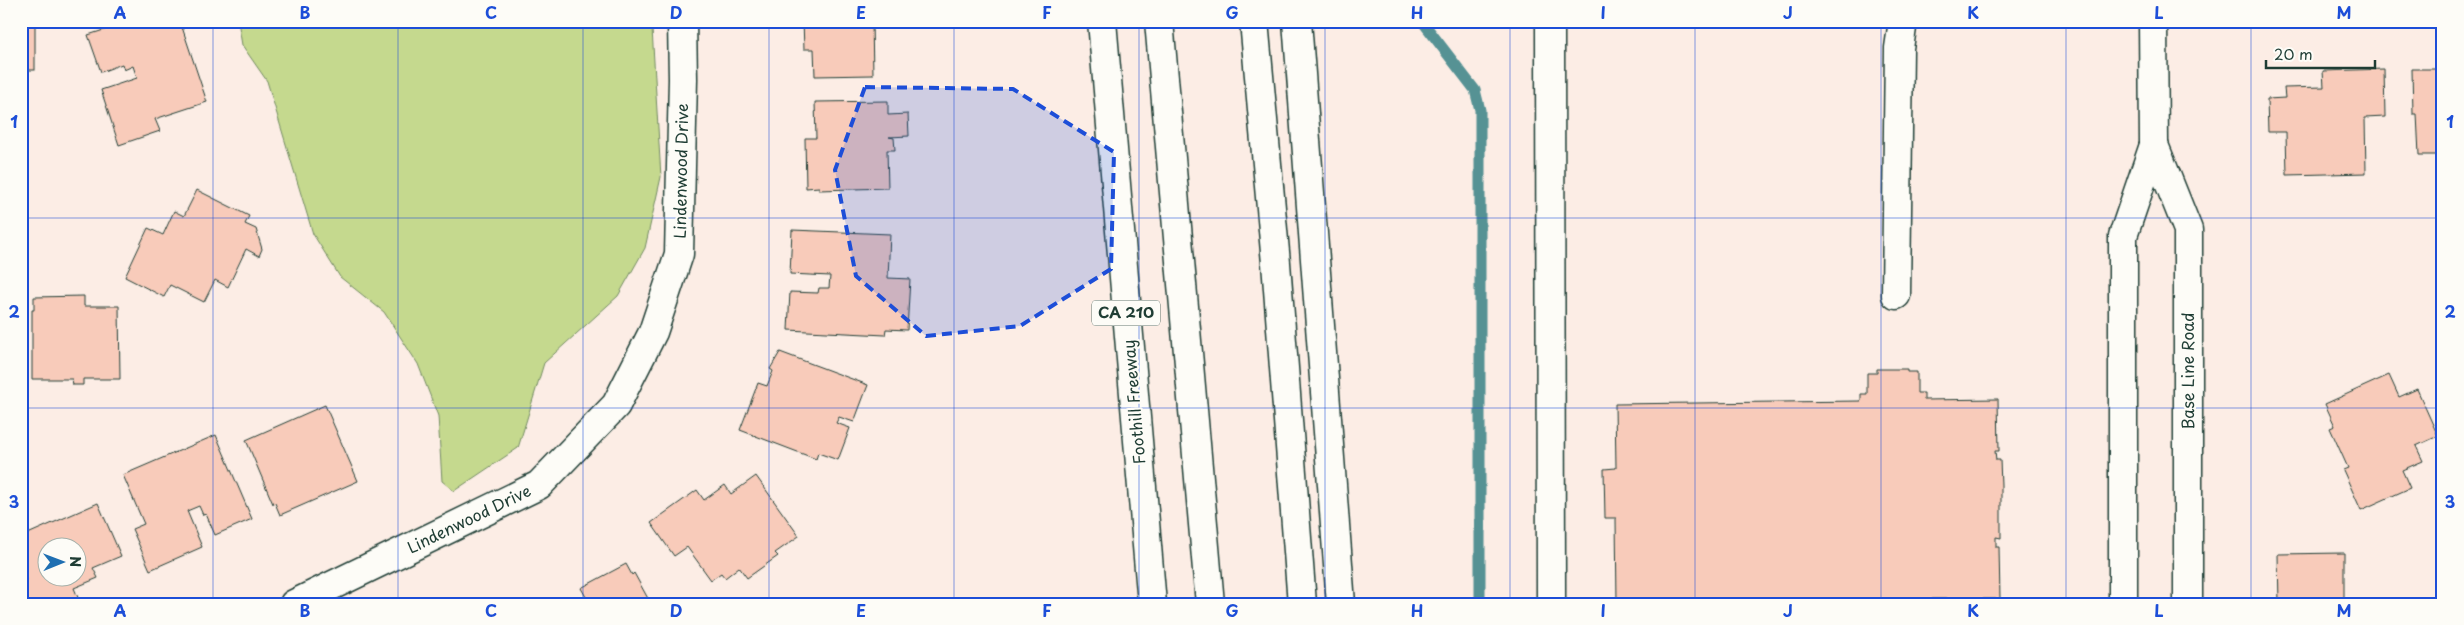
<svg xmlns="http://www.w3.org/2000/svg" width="2464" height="625" font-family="'Playpen Sans',sans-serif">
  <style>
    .green { fill: #c5d98e; stroke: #728b61 }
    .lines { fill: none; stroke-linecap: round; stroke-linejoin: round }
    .stream { stroke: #569294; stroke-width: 11 }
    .building { fill: #f8cbba; stroke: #1f3d34; fill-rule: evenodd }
    .minor-casing { stroke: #1f3d34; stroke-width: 31 }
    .major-casing { stroke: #1f3d34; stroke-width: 31 }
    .highway-casing { stroke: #1f3d34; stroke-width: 31 }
    .minor { stroke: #fdfcf7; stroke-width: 28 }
    .major { stroke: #fdfcf7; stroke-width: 28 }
    .highway { stroke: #fdfcf7; stroke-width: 28 }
    .marked { fill: #1d4ed8; fill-opacity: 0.2; stroke: #1d4ed8; stroke-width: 4; stroke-dasharray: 10 6; stroke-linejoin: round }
    .grid { fill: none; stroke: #1d4ed8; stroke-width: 1; stroke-opacity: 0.55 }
    .labels { text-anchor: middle; stroke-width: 4.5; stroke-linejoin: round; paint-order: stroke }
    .shield { fill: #fdfcf7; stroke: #62766e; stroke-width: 1 }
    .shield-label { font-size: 15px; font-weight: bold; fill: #1f3d34 }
    .street-label { font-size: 16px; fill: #1f3d34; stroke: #fdfcf7 }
    .neatline { fill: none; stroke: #1d4ed8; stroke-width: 2 }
    .grid-label { font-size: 16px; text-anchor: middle; font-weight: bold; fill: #1d4ed8 }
  </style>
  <rect width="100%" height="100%" fill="#fcede5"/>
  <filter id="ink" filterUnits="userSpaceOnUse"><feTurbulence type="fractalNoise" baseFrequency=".02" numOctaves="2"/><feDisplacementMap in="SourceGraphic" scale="10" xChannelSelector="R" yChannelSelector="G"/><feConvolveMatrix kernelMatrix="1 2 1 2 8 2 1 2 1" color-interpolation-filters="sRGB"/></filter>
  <g filter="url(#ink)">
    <!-- green -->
    <path class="green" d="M 238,21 L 649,21 L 652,29 L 661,177 L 645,248 L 618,296 L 544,363 L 518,448 L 454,491 L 442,481 L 438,416 L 418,364 L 384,312 L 340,277 L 313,234 L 267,81 L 242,45 Z"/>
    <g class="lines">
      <!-- stream -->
      <path class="stream" d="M 1422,21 L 1475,90 L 1480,110 L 1480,604"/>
    </g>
    <!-- building -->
    <g class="building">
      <rect x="21" y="21" width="14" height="49"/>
      <path d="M 104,21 L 180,21 L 207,102 L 155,119 L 160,131 L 119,145 L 101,90 L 137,78 L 133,66 L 124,70 L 122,64 L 101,72 L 88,35 L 107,29 Z"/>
      <path d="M 803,21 L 872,21 L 873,75 L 815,76 L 814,49 L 804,49 Z"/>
      <path d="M 2384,69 L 2385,117 L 2365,118 L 2366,173 L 2287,175 L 2286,132 L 2268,132 L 2267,99 L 2285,98 L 2284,88 L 2324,87 L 2323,71 Z"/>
      <path d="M 2412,69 L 2443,69 L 2443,155 L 2419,155 L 2417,114 L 2413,114 Z"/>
      <path d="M 888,101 L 888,115 L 908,114 L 909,136 L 889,137 L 894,138 L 895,150 L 887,150 L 888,188 L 819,190 L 819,187 L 806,188 L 805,138 L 816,138 L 815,102 Z"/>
      <path d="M 197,190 L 249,216 L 245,224 L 256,229 L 262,249 L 259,256 L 246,249 L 228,287 L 215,280 L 204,302 L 170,285 L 164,297 L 125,277 L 148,228 L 163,235 L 174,211 L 184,216 Z"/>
      <path d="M 792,230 L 890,234 L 888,278 L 910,279 L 907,330 L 886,329 L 885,335 L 788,330 L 790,292 L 818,293 L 819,288 L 829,288 L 830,276 L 790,274 Z"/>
      <path d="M 84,296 L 84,306 L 119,306 L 120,379 L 83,379 L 83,385 L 73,385 L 72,379 L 32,379 L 32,310 L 34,310 L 34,297 Z"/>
      <path d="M 780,352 L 868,385 L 854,422 L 839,417 L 836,423 L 850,428 L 838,460 L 818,453 L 816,459 L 740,430 L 758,383 L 767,386 L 773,371 L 770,369 Z"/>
      <path d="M 1877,369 L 1907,369 L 1907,372 L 1917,372 L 1917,393 L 1924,393 L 1924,400 L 1998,399 L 1999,451 L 1995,451 L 1996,460 L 2000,460 L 2001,485 L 2001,538 L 1996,537 L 1996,547 L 1999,547 L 2000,599 L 1927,599 L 1927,604 L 1862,604 L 1862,600 L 1617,603 L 1616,518 L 1605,518 L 1604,469 L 1616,468 L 1615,404 L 1861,401 L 1861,394 L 1867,394 L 1867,373 L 1877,373 Z"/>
      <path d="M 2389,375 L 2399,397 L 2417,389 L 2438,436 L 2416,446 L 2423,461 L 2402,470 L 2410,488 L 2361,510 L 2343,470 L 2348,468 L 2330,428 L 2335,426 L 2325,404 Z"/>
      <path d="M 325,405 L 358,481 L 280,515 L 275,503 L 273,504 L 246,440 Z"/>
      <path d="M 216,435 L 252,519 L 215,535 L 206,514 L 203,515 L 199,506 L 187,511 L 202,547 L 150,570 L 132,529 L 144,524 L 123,475 Z"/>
      <path d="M 756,476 L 799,536 L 775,553 L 778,556 L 747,578 L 739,567 L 725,578 L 721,573 L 711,580 L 687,547 L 674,556 L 651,523 L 697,490 L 704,500 L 725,485 L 731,494 Z"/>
      <path d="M 98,503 L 121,556 L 93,568 L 98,578 L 74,588 L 79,600 L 71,604 L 21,604 L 21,582 L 26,580 L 21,570 L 21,537 ZM 48,548 L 78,548 L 78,578 L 48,578 Z"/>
      <path d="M 2344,553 L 2344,604 L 2279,604 L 2278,554 Z"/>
      <path d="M 626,564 L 632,575 L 634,573 L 651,604 L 570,604 L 574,601 L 576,603 L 586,597 L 581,588 Z"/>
    </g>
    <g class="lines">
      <defs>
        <g id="minor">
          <path d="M 1550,21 L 1551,604"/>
          <path d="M 1896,295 L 1899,48 L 1903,21"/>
          <path d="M 294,604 L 539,485 L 616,405 L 653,332 L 679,254 L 683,79 L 682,21"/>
        </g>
        <g id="major">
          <path d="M 2154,145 L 2188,230 L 2188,604"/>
          <path d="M 2123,604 L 2123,236 L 2154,145 L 2153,21"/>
        </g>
        <g id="highway">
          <path d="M 1102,21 L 1152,604"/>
          <path d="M 1159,21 L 1210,604"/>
          <path d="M 1254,21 L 1276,263 L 1302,604"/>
          <path d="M 1297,21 L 1341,604"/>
        </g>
      </defs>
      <!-- minor casing -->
      <use href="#minor" class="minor-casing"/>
      <!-- major casing -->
      <use href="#major" class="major-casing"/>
      <!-- highway casing -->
      <use href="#highway" class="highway-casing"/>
      <!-- minor -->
      <use href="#minor" class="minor"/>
      <!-- major -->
      <use href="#major" class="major"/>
      <!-- highway -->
      <use href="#highway" class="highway"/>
    </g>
  </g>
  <!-- marked area -->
  <path class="marked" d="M 865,87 L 1013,89 L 1114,152 L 1111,269 L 1020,326 L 926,336 L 856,276 L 835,170 Z"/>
  <!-- grid -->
  <path class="grid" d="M 213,21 L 213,604M 398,21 L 398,604M 583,21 L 583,604M 769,21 L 769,604M 954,21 L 954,604M 1139,21 L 1139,604M 1325,21 L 1325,604M 1510,21 L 1510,604M 1695,21 L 1695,604M 1881,21 L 1881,604M 2066,21 L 2066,604M 2251,21 L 2251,604M 21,218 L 2443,218M 21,408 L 2443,408"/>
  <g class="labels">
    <!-- shield labels -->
    <rect class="shield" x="1092" y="300.5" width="68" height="25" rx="4"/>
    <g class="shield-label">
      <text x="1126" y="318">CA 210</text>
    </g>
    <!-- street labels -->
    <g class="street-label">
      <text transform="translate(681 171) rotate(-89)" y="6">Lindenwood Drive</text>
      <text transform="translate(2188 371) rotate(-90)" y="6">Base Line Road</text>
      <text transform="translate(1134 402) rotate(-95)" y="6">Foothill Freeway</text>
      <text transform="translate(469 519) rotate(-26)" y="6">Lindenwood Drive</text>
    </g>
  </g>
  <!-- margin -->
  <rect width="2464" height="625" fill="none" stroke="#fdfcf7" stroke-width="55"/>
  <!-- north arrow -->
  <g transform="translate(62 562) rotate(89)"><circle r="24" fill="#fdfcf7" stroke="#a4b0a9"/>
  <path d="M0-4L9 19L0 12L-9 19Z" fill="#1f6fb2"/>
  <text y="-8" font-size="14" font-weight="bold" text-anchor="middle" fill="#1f3d34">N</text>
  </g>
  <!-- scale -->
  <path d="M2266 60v8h109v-8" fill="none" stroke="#1f3d34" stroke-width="2.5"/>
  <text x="2274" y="60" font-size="15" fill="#1f3d34" stroke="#fdfcf7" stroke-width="4" paint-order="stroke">20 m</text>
  <rect x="28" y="28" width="2408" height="570" class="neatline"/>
  <g class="grid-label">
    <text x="120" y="19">A</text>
    <text x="305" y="19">B</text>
    <text x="491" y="19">C</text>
    <text x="676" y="19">D</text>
    <text x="861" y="19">E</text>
    <text x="1047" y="19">F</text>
    <text x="1232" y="19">G</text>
    <text x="1417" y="19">H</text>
    <text x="1603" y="19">I</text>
    <text x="1788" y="19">J</text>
    <text x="1973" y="19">K</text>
    <text x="2159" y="19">L</text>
    <text x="2344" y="19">M</text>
    <text x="14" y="128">1</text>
    <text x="2450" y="128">1</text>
    <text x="14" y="318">2</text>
    <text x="2450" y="318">2</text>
    <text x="14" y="508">3</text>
    <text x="2450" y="508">3</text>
    <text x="120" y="617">A</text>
    <text x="305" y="617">B</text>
    <text x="491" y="617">C</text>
    <text x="676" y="617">D</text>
    <text x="861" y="617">E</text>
    <text x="1047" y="617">F</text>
    <text x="1232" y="617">G</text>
    <text x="1417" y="617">H</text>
    <text x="1603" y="617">I</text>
    <text x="1788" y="617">J</text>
    <text x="1973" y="617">K</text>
    <text x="2159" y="617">L</text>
    <text x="2344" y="617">M</text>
  </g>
</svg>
